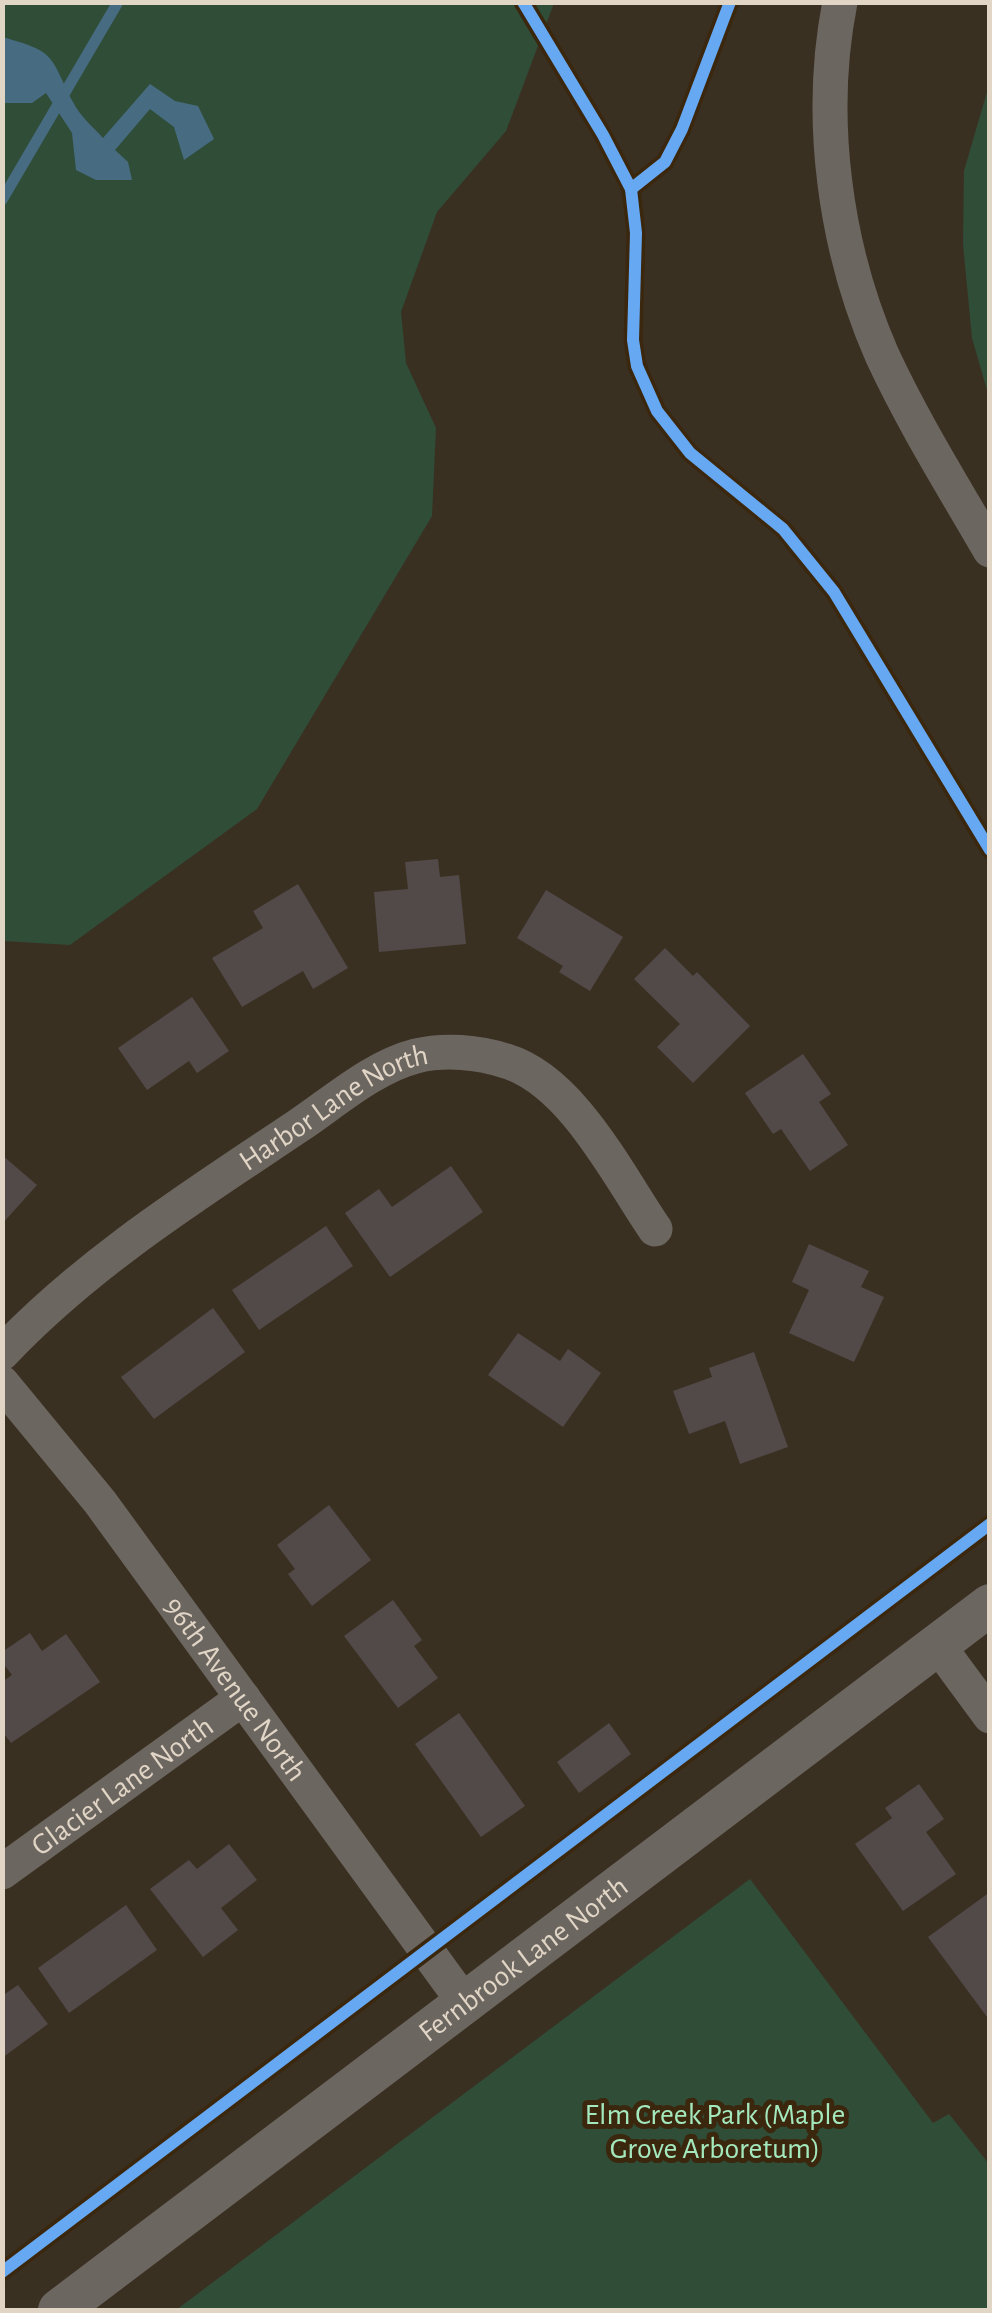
<svg xmlns="http://www.w3.org/2000/svg" width="992" height="2313" font-family="'Alegreya Sans',sans-serif">
  <style>
    .green { fill: #304d38 }
    .water { fill: #476c82 }
    .lines { fill: none; stroke-linecap: round; stroke-linejoin: round }
    .stream { stroke: #476c82; stroke-width: 11 }
    .building { fill: #524949 }
    .minor { stroke: #6c6660; stroke-width: 35 }
    .tertiary { stroke: #6c6660; stroke-width: 42 }
    .cycleway-casing { stroke: #3a270d; stroke-width: 19 }
    .cycleway { stroke: #66a8f1; stroke-width: 12 }
    .labels { text-anchor: middle; stroke-width: 10; stroke-linejoin: round; paint-order: stroke }
    .street-label { font-size: 30px; fill: #e1d5c6; stroke: #3a270d }
    .park-label { font-size: 30px; fill: #a4e9be; stroke: #3a270d }
  </style>
  <rect width="100%" height="100%" fill="#3a3022"/>
  <!-- green -->
  <g class="green">
    <path d="M 2,3 L 554,3 L 506,131 L 437,212 L 401,312 L 406,363 L 436,428 L 432,516 L 257,809 L 70,945 L 3,941 Z"/>
    <path d="M 989,85 L 989,397 L 972,338 L 963,244 L 964,171 Z"/>
    <path d="M 750,1879 L 933,2123 L 949,2114 L 989,2164 L 989,2310 L 176,2310 Z"/>
  </g>
  <!-- water -->
  <path class="water" d="M 2,37 C 57,52 49,55 73,102 C 79,115 93,127 103,138 L 150,84 L 175,101 L 198,106 L 214,139 L 184,160 L 174,127 L 150,109 L 115,150 L 128,162 L 132,180 L 96,180 L 76,170 L 72,133 L 46,93 L 32,103 L 3,103 Z"/>
  <g class="lines">
    <!-- stream -->
    <path class="stream" d="M 2,200 L 118,2"/>
  </g>
  <!-- building -->
  <g class="building">
    <path d="M 438,859 L 440,877 L 459,875 L 466,944 L 379,952 L 374,892 L 408,889 L 405,862 Z"/>
    <path d="M 298,884 L 348,968 L 313,989 L 303,971 L 242,1007 L 212,958 L 263,928 L 253,911 Z"/>
    <path d="M 546,890 L 623,937 L 590,991 L 559,972 L 563,966 L 517,938 Z"/>
    <path d="M 665,948 L 693,976 L 697,972 L 750,1026 L 693,1083 L 657,1047 L 680,1024 L 634,979 Z"/>
    <path d="M 192,997 L 229,1051 L 197,1073 L 189,1061 L 147,1090 L 118,1048 Z"/>
    <path d="M 803,1054 L 831,1094 L 819,1102 L 848,1145 L 810,1171 L 781,1129 L 773,1134 L 745,1093 Z"/>
    <path d="M 2,1155 L 37,1185 L 2,1224 Z"/>
    <path d="M 451,1166 L 483,1212 L 390,1277 L 345,1213 L 379,1189 L 392,1207 Z"/>
    <path d="M 326,1226 L 353,1266 L 259,1330 L 232,1290 Z"/>
    <path d="M 809,1244 L 869,1271 L 861,1287 L 884,1297 L 854,1362 L 789,1333 L 809,1290 L 792,1282 Z"/>
    <path d="M 213,1308 L 245,1352 L 154,1419 L 121,1377 Z"/>
    <path d="M 518,1333 L 560,1361 L 568,1349 L 601,1373 L 563,1427 L 488,1375 Z"/>
    <path d="M 754,1352 L 788,1447 L 740,1464 L 725,1421 L 689,1434 L 673,1391 L 712,1377 L 709,1368 Z"/>
    <path d="M 329,1505 L 371,1560 L 312,1606 L 288,1574 L 295,1569 L 277,1545 Z"/>
    <path d="M 393,1600 L 422,1640 L 414,1646 L 438,1678 L 398,1708 L 344,1636 Z"/>
    <path d="M 30,1633 L 42,1651 L 66,1634 L 100,1682 L 11,1743 L 2,1731 L 2,1682 L 12,1675 L 2,1662 L 2,1652 Z"/>
    <path d="M 459,1713 L 525,1806 L 481,1837 L 415,1744 Z"/>
    <path d="M 609,1723 L 631,1754 L 579,1793 L 557,1762 Z"/>
    <path d="M 919,1784 L 944,1819 L 926,1832 L 956,1874 L 903,1911 L 855,1844 L 892,1818 L 885,1808 Z"/>
    <path d="M 229,1844 L 257,1880 L 221,1908 L 238,1930 L 203,1957 L 150,1889 L 189,1860 L 197,1869 Z"/>
    <path d="M 990,1892 L 990,2021 L 928,1937 Z"/>
    <path d="M 126,1905 L 157,1950 L 69,2013 L 38,1968 Z"/>
    <path d="M 18,1985 L 48,2024 L 2,2058 L 2,1996 Z"/>
  </g>
  <g class="lines">
    <!-- minor -->
    <g class="minor">
      <path d="M 840,2 C 817,118 835,248 882,355 C 913,422 953,486 990,550"/>
      <path id="s1" d="M 2,1353 C 88,1262 195,1195 298,1126 C 334,1102 373,1067 416,1056 C 445,1049 478,1052 506,1061 C 572,1081 618,1175 655,1229"/>
      <path id="s2" d="M 2,1383 L 100,1502 L 464,2002"/>
      <path d="M 937,1644 L 990,1716"/>
      <path id="s3" d="M 2,1872 L 243,1698"/>
    </g>
    <!-- tertiary -->
    <path class="tertiary" id="s4" d="M 59,2310 L 990,1605"/>
    <defs>
      <g id="cycleway">
        <path d="M 523,2 L 603,135 L 631,189 L 636,233 L 633,340 L 637,366 L 657,411 L 690,453 L 783,529 L 834,592 L 990,850"/>
        <path d="M 631,189 L 665,162 L 682,129 L 730,2"/>
        <path d="M 2,2272 L 990,1524"/>
      </g>
    </defs>
    <!-- cycleway casing -->
    <use href="#cycleway" class="cycleway-casing"/>
    <!-- cycleway -->
    <use href="#cycleway" class="cycleway"/>
  </g>
  <g class="labels">
    <!-- street labels -->
    <g class="street-label">
      <text dy="10" stroke="none"><textPath href="#s1" startOffset="415">Harbor Lane North</textPath></text>
      <text dy="10" stroke="none"><textPath href="#s2" startOffset="385">96th Avenue North</textPath></text>
      <text dy="10" stroke="none"><textPath href="#s3" startOffset="148">Glacier Lane North</textPath></text>
      <text dy="10" stroke="none"><textPath href="#s4" startOffset="582">Fernbrook Lane North</textPath></text>
    </g>
    <!-- park labels -->
    <g class="park-label">
      <text x="715" y="2124">Elm Creek Park (Maple<tspan x="715" dy="34">Grove Arboretum)</tspan></text>
    </g>
  </g>
  <!-- border -->
  <rect width="992" height="2313" fill="none" stroke="#e1d5c6" stroke-width="10"/>
</svg>
